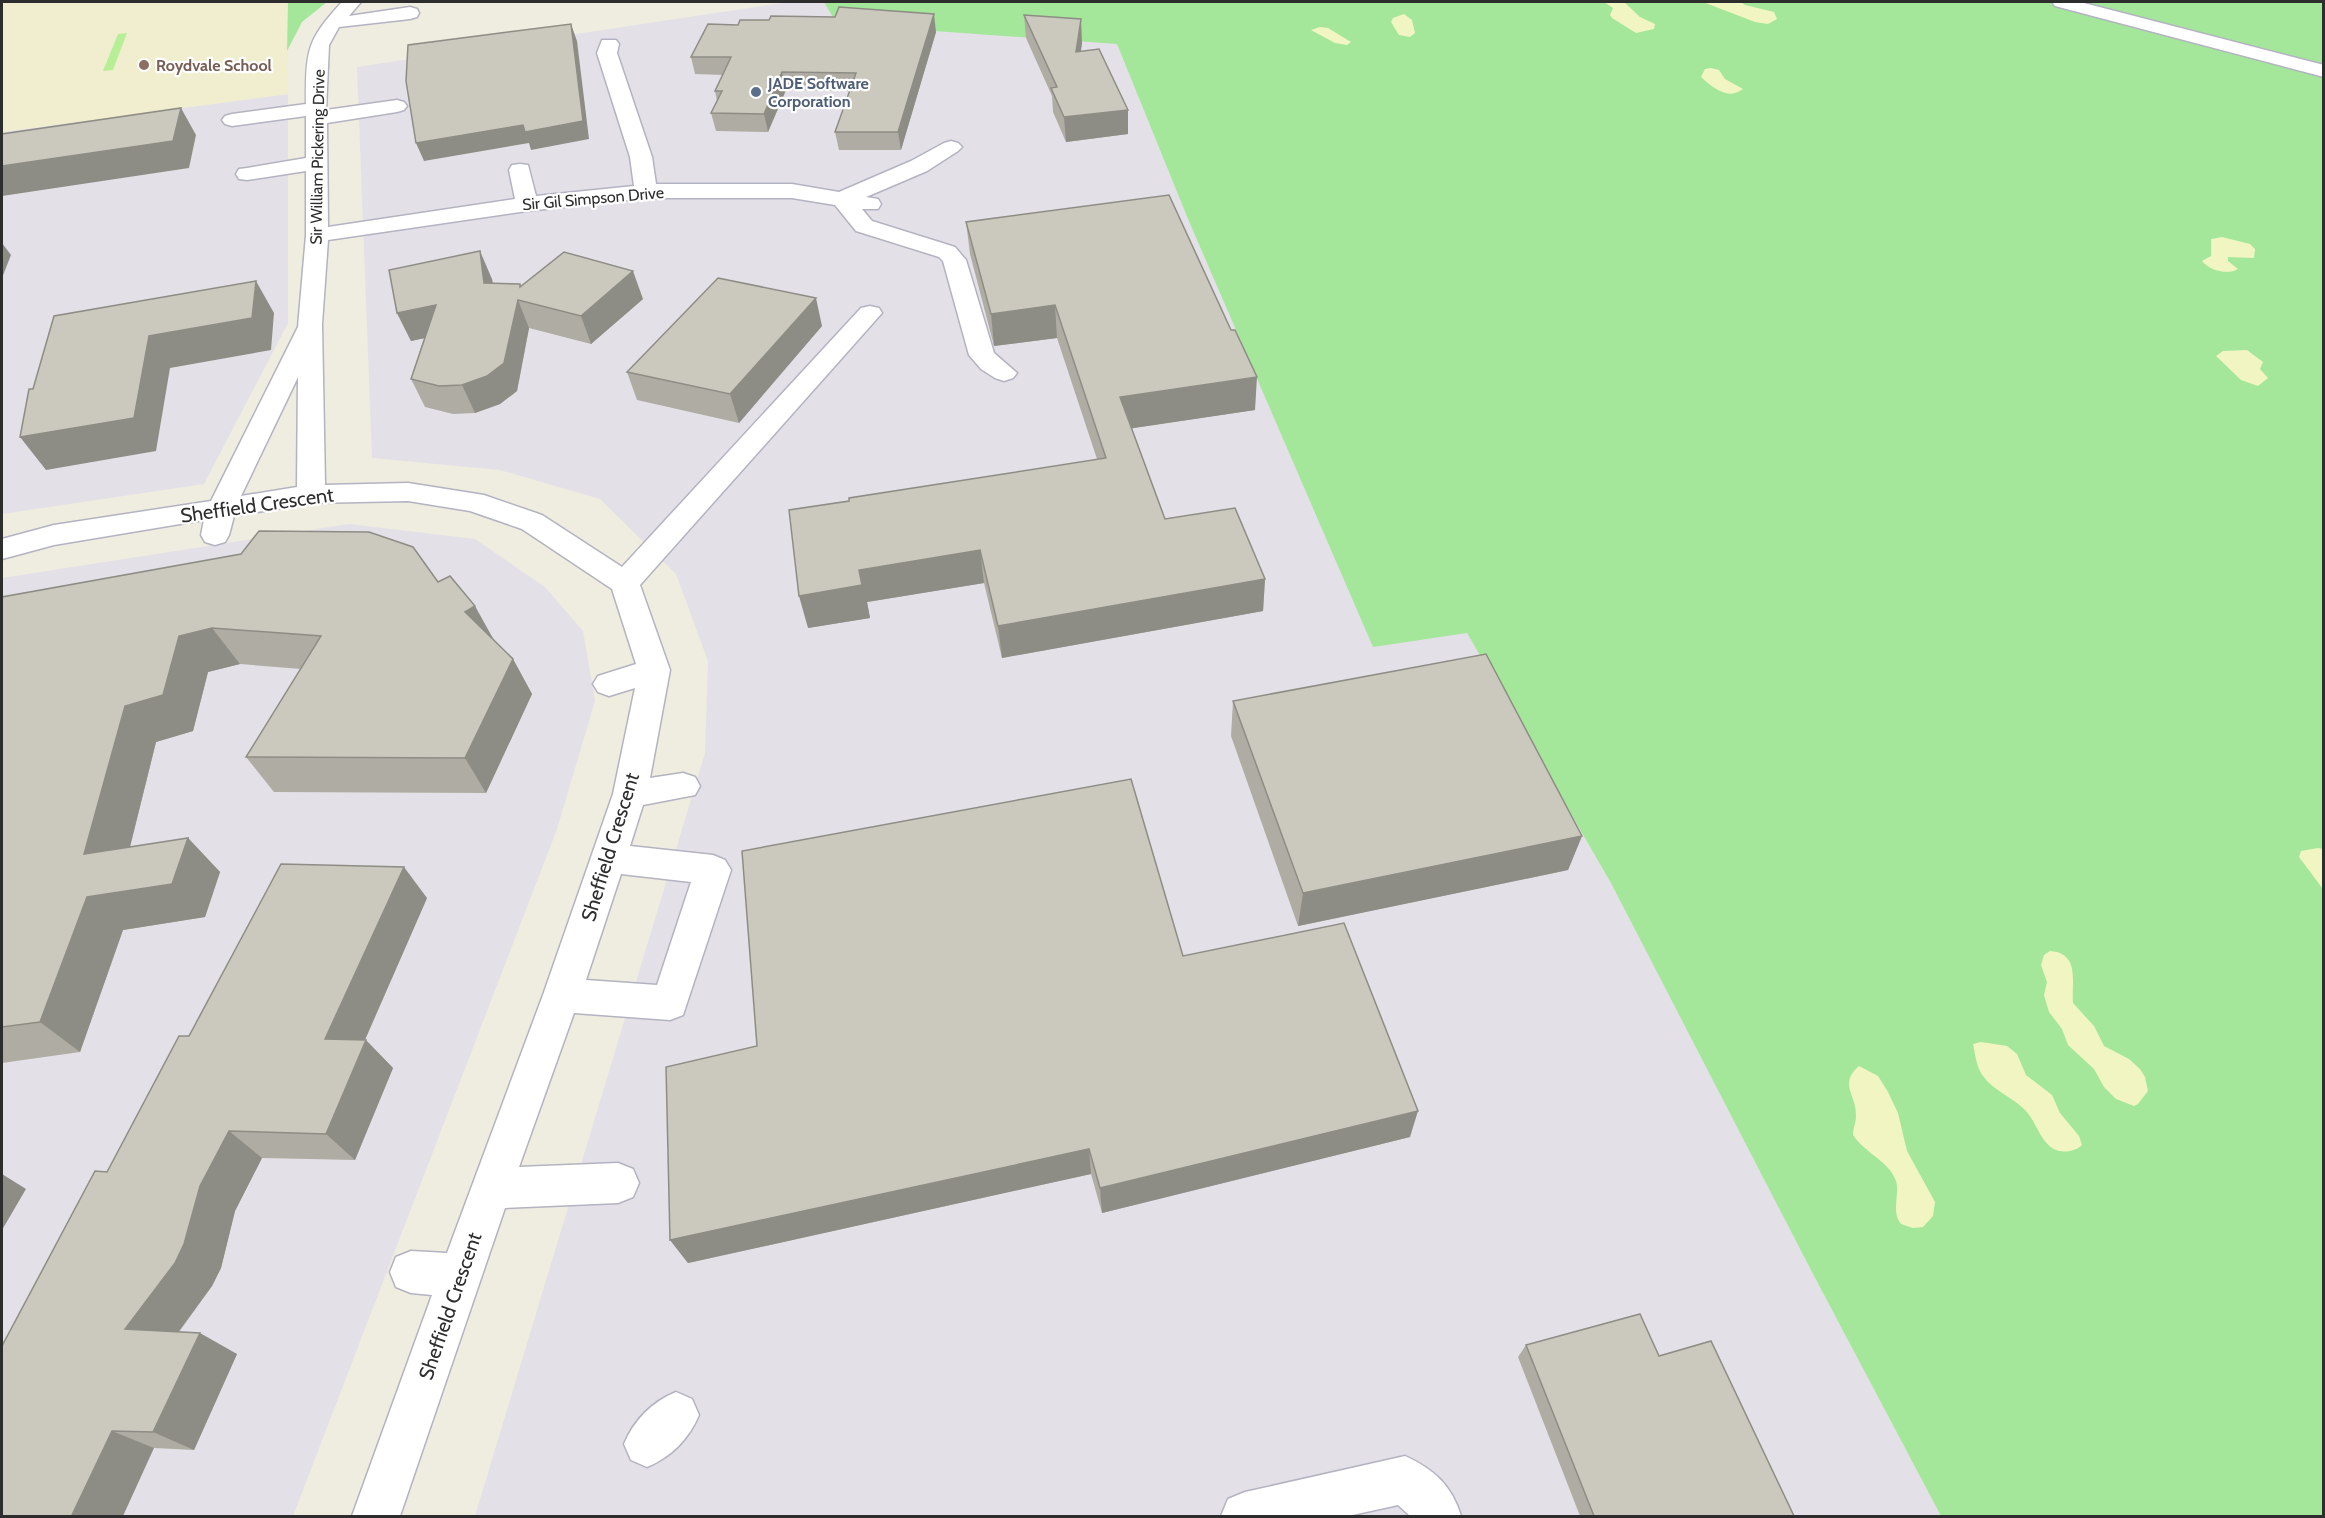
<svg xmlns="http://www.w3.org/2000/svg" width="2325" height="1518" font-family="Cabin,sans-serif">
  <style>
    .industrial { fill: #e4e0e8 }
    .education { fill: #f1edcf }
    .green { fill: #a4e79a }
    .sand { fill: #f1f5c2 }
    .pitch { fill: #b6ef96 }
    .lines { fill: none; stroke-linecap: round; stroke-linejoin: round }
    .minor-casing { stroke: #b3b3c1; stroke-width: 3 }
    .minor { fill: #fff; fill-rule: evenodd }
    .wall { fill: #afada3 }
    .shaded-wall { fill: #8e8d85 }
    .building { fill: #cbc9be; stroke: #8e8d85; stroke-width: 1.5 }
    .education-dot { fill: #8d6e63; stroke: #fff; stroke-width: 2 }
    .service-dot { fill: #5c6f8a; stroke: #fff; stroke-width: 2 }
    .labels { text-anchor: middle; stroke-width: 4.5; stroke-linejoin: round; paint-order: stroke }
    .far-education-label { font-size: 16px; font-weight: bold; fill: #785e54; stroke: #fff; text-anchor: start }
    .far-service-label { font-size: 16px; font-weight: bold; fill: #4e5e75; stroke: #fff; text-anchor: start }
    .far-street-label { font-size: 16px; fill: #2d2d2d; stroke: #fff }
    .street-label { font-size: 20px; fill: #2d2d2d; stroke: #fff }
  </style>
  <rect width="100%" height="100%" fill="#efece0"/>
  <!-- industrial -->
  <g class="industrial">
    <path d="M 789,2 L 824,2 L 838,24 L 1117,43 L 1188,219 L 1467,633 L 1624,906 L 1813,1274 L 1941,1516 L 475,1516 L 705,753 L 708,661 L 676,574 L 600,499 L 500,470 L 372,458 L 357,67 Z"/>
    <path d="M 288,94 L 288,323 L 204,484 L 2,514 L 2,132 Z"/>
    <path d="M 349,524 L 475,539 L 545,587 L 583,631 L 595,701 L 557,829 L 293,1516 L 2,1516 L 2,578 Z"/>
  </g>
  <!-- education -->
  <path class="education" d="M 2,2 L 288,2 L 288,94 L 2,132 Z"/>
  <!-- green -->
  <g class="green">
    <path d="M 288,2 L 327,2 L 302,22 L 287,51 Z"/>
    <path d="M 824,2 L 2323,2 L 2323,1516 L 1941,1516 L 1813,1274 L 1612,885 L 1467,633 L 1373,647 L 1188,219 L 1117,44 L 837,24 Z"/>
  </g>
  <!-- sand -->
  <g class="sand">
    <path d="M 1604,2 L 1624,2 L 1640,17 L 1655,24 L 1654,29 L 1636,33 L 1612,18 L 1610,15 L 1613,8 Z"/>
    <path d="M 1703,2 L 1741,2 L 1745,5 L 1774,12 L 1777,19 L 1768,24 L 1755,22 Z"/>
    <path d="M 1404,14 L 1412,20 L 1415,33 L 1410,37 L 1399,35 L 1391,22 L 1393,18 Z"/>
    <path d="M 1320,27 L 1328,28 L 1351,42 L 1347,45 L 1335,43 L 1311,30 Z"/>
    <path d="M 1711,68 L 1719,70 L 1725,79 L 1743,89 C 1728,101 1712,87 1701,77 L 1705,69 Z"/>
    <path d="M 2222,237 L 2250,244 L 2255,249 L 2254,258 L 2228,257 L 2228,261 L 2238,269 C 2228,275 2210,271 2202,261 L 2211,256 L 2211,239 Z"/>
    <path d="M 2247,350 L 2263,362 L 2260,369 L 2268,378 L 2258,386 L 2241,380 L 2216,356 L 2223,351 Z"/>
    <path d="M 2318,848 L 2323,849 L 2323,889 L 2299,857 L 2301,851 Z"/>
    <path d="M 2050,951 C 2081,953 2071,984 2073,1003 L 2094,1026 L 2104,1046 L 2129,1059 L 2140,1069 L 2145,1077 L 2148,1091 L 2138,1104 L 2134,1106 L 2116,1099 L 2104,1087 L 2094,1069 L 2068,1045 L 2062,1029 L 2049,1012 L 2044,995 L 2047,982 L 2041,965 L 2044,955 Z"/>
    <path d="M 1981,1042 L 2007,1046 L 2017,1054 L 2026,1075 L 2052,1095 L 2060,1113 L 2079,1136 L 2082,1145 C 2075,1152 2061,1154 2052,1148 C 2040,1140 2036,1122 2026,1111 C 2012,1096 1990,1090 1980,1071 C 1976,1063 1975,1053 1973,1044 Z"/>
    <path d="M 1859,1066 L 1878,1076 L 1888,1092 L 1898,1113 L 1907,1151 L 1935,1202 L 1933,1216 L 1923,1227 L 1913,1228 L 1901,1224 C 1891,1211 1900,1195 1896,1181 C 1890,1162 1866,1154 1853,1135 C 1853,1128 1856,1123 1856,1116 C 1857,1095 1838,1084 1859,1066 Z"/>
  </g>
  <!-- pitch -->
  <path class="pitch" d="M 127,33 L 113,70 L 103,71 L 118,34 Z"/>
  <g class="lines">
    <defs>
      <g id="minor">
        <path d="M 342,2 L 361,2 L 349,16 L 410,7 L 417,9 L 419,13 L 417,17 L 410,19 L 339,27 L 329,45 L 326,110 L 397,100 L 404,102 L 407,106 L 404,110 L 397,112 L 327,123 L 328,227 L 515,199 L 509,170 L 512,165 L 520,164 L 528,165 L 536,196 L 634,186 L 630,157 L 597,53 L 602,40 L 616,40 L 619,44 L 617,53 L 652,157 L 656,184 L 792,184 L 839,192 L 911,161 L 944,143 L 951,141 L 958,143 L 962,147 L 958,151 L 927,171 L 866,197 L 878,199 L 881,204 L 878,209 L 862,209 L 872,221 L 955,247 L 966,260 L 994,353 L 1017,373 L 1013,378 L 1004,381 L 995,378 L 981,369 L 969,355 L 943,261 L 939,257 L 856,231 L 835,205 L 792,198 L 646,198 L 527,211 L 328,240 L 322,324 L 325,485 L 408,483 L 484,495 L 542,515 L 622,567 L 861,308 L 870,306 L 879,308 L 882,313 L 640,585 L 670,670 L 650,778 L 683,773 L 695,777 L 700,786 L 695,795 L 643,805 L 630,846 L 713,855 L 725,860 L 731,870 L 683,1015 L 670,1020 L 574,1013 L 519,1167 L 618,1163 L 633,1169 L 639,1183 L 633,1197 L 618,1203 L 505,1208 L 400,1516 L 352,1516 L 432,1295 L 411,1293 L 396,1287 L 390,1272 L 396,1257 L 411,1251 L 447,1253 L 543,995 L 613,794 L 635,688 L 609,696 L 598,692 L 593,684 L 598,676 L 636,664 L 612,589 L 522,529 L 470,511 L 408,501 L 311,503 L 234,516 L 229,535 L 225,542 L 215,545 L 205,542 L 201,535 L 204,520 L 54,545 L 2,559 L 2,539 L 54,525 L 211,501 L 298,327 L 306,235 L 306,171 L 247,180 L 239,179 L 236,174 L 239,169 L 247,168 L 306,158 L 306,116 L 232,126 L 225,124 L 222,120 L 225,116 L 232,114 L 306,104 C 306,51 306,41 342,2 ZM 298,377 L 297,487 L 241,496 ZM 621,874 L 691,882 L 657,985 L 586,980 Z"/>
        <path d="M 2052,2 L 2080,2 L 2324,65 L 2324,77 L 2055,6 Z"/>
        <path d="M 676,1392 L 692,1399 L 699,1415 C 689,1439 671,1457 647,1467 L 631,1460 L 624,1444 C 634,1420 652,1402 676,1392 Z"/>
        <path d="M 1405,1456 C 1434,1469 1452,1486 1461,1516 L 1410,1516 L 1398,1505 L 1348,1516 L 1221,1516 L 1228,1499 L 1245,1492 Z"/>
      </g>
    </defs>
    <!-- minor casing -->
    <use href="#minor" class="minor-casing"/>
    <!-- minor -->
    <use href="#minor" class="minor"/>
  </g>
  <!-- wall -->
  <g class="wall">
    <path d="M 1024,15 L 1082,43 L 1081,51 L 1128,134 L 1066,142 L 1053,112 L 1052,96 L 1026,38 Z"/>
    <path d="M 936,32 L 901,150 L 839,150 L 835,132 L 850,91 L 786,90 L 768,132 L 716,131 L 711,113 L 717,101 L 715,91 L 723,75 L 695,74 L 691,57 Z"/>
    <path d="M 966,222 L 1255,410 L 1132,428 L 1165,519 L 1265,579 L 1263,611 L 1002,658 L 984,583 L 867,602 L 870,618 L 808,628 L 849,501 L 1097,459 L 1057,338 L 994,346 L 970,254 Z"/>
    <path d="M 492,279 L 493,283 L 520,284 L 521,286 L 643,299 L 591,344 L 529,328 L 517,391 L 500,404 L 475,413 L 453,414 L 425,407 L 411,379 L 424,338 L 411,341 L 397,313 Z"/>
    <path d="M 822,326 L 739,423 L 637,400 L 627,372 Z"/>
    <path d="M 438,582 L 513,659 L 532,694 L 486,793 L 274,792 L 246,757 L 301,669 L 240,664 L 208,672 L 193,731 L 156,742 L 130,847 L 188,838 L 220,872 L 205,917 L 123,930 L 80,1052 L 2,1063 L 2,597 Z"/>
    <path d="M 1233,701 L 1582,836 L 1568,870 L 1298,926 L 1231,736 Z"/>
    <path d="M 427,898 L 365,1040 L 393,1068 L 355,1160 L 262,1158 L 235,1211 L 221,1268 L 212,1286 L 179,1332 L 237,1354 L 194,1450 L 154,1448 L 2,1516 L 107,1172 L 189,1036 Z"/>
    <path d="M 1183,956 L 1410,1137 L 1102,1213 L 1091,1174 L 688,1263 L 670,1240 Z"/>
    <path d="M 1526,1345 L 1659,1356 L 1794,1516 L 1580,1516 L 1518,1357 Z"/>
  </g>
  <!-- shaded-wall -->
  <g class="shaded-wall">
    <path d="M 934,14 L 936,32 L 901,150 L 898,132 Z"/>
    <path d="M 1081,19 L 1082,43 L 1077,76 L 1076,52 Z"/>
    <path d="M 571,24 L 577,41 L 589,139 L 531,150 L 529,143 L 424,161 L 416,143 Z"/>
    <path d="M 782,72 L 786,90 L 768,132 L 764,114 Z"/>
    <path d="M 181,108 L 196,135 L 189,168 L 2,196 L 2,166 Z"/>
    <path d="M 1128,110 L 1128,134 L 1066,142 L 1064,117 Z"/>
    <path d="M 2,243 L 11,255 L 2,278 Z"/>
    <path d="M 480,251 L 492,279 L 496,311 L 484,283 Z"/>
    <path d="M 633,271 L 643,299 L 591,344 L 581,316 Z"/>
    <path d="M 256,281 L 274,313 L 271,350 L 170,368 L 156,451 L 46,470 L 20,437 L 149,336 Z"/>
    <path d="M 816,298 L 822,326 L 739,423 L 730,394 Z"/>
    <path d="M 518,300 L 529,328 L 517,391 L 500,404 L 475,413 L 462,385 Z"/>
    <path d="M 436,305 L 449,333 L 411,341 L 397,313 Z"/>
    <path d="M 1055,305 L 1057,338 L 994,346 L 991,314 Z"/>
    <path d="M 1257,377 L 1255,410 L 1121,430 L 1120,397 Z"/>
    <path d="M 980,550 L 984,583 L 867,602 L 870,618 L 808,628 L 799,596 L 859,570 Z"/>
    <path d="M 1265,579 L 1263,611 L 1002,658 L 998,626 Z"/>
    <path d="M 475,606 L 495,642 L 465,612 Z"/>
    <path d="M 212,628 L 240,664 L 208,672 L 193,731 L 156,742 L 120,887 L 84,854 L 125,706 L 179,636 Z"/>
    <path d="M 513,659 L 532,694 L 486,793 L 465,758 Z"/>
    <path d="M 1582,836 L 1568,870 L 1298,926 L 1303,893 Z"/>
    <path d="M 188,838 L 220,872 L 205,917 L 123,930 L 80,1052 L 40,1022 L 87,897 Z"/>
    <path d="M 404,867 L 427,898 L 353,1067 L 325,1039 Z"/>
    <path d="M 366,1040 L 393,1068 L 355,1160 L 326,1134 Z"/>
    <path d="M 1418,1111 L 1410,1137 L 1102,1213 L 1100,1188 Z"/>
    <path d="M 229,1131 L 262,1158 L 235,1211 L 221,1268 L 212,1286 L 165,1350 L 125,1329 Z"/>
    <path d="M 1089,1149 L 1091,1174 L 688,1263 L 670,1240 Z"/>
    <path d="M 2,1174 L 26,1189 L 2,1230 Z"/>
    <path d="M 200,1333 L 237,1354 L 194,1450 L 153,1432 Z"/>
    <path d="M 112,1431 L 154,1448 L 123,1516 L 77,1516 L 72,1515 Z"/>
  </g>
  <!-- building -->
  <g class="building">
    <path d="M 839,7 L 934,14 L 898,132 L 835,132 L 856,73 L 782,72 L 764,114 L 711,113 L 722,91 L 715,91 L 731,57 L 691,57 L 708,24 L 738,25 L 740,20 L 769,20 L 771,16 L 835,17 Z"/>
    <path d="M 1024,15 L 1081,19 L 1076,52 L 1099,49 L 1128,110 L 1064,117 L 1051,88 L 1057,87 Z"/>
    <path d="M 571,24 L 583,121 L 525,132 L 523,125 L 416,143 L 406,81 L 408,45 Z"/>
    <path d="M 181,108 L 173,141 L 2,166 L 2,134 Z"/>
    <path d="M 1169,195 L 1231,330 L 1235,330 L 1257,377 L 1120,397 L 1165,519 L 1235,508 L 1265,579 L 998,626 L 980,550 L 859,570 L 862,585 L 799,596 L 789,510 L 849,501 L 849,498 L 1106,458 L 1055,305 L 991,314 L 966,222 Z"/>
    <path d="M 480,251 L 484,283 L 520,284 L 520,287 L 564,252 L 633,271 L 581,316 L 518,300 L 504,363 L 487,376 L 462,385 L 439,386 L 411,379 L 436,305 L 397,313 L 389,270 Z"/>
    <path d="M 718,278 L 816,298 L 730,394 L 627,372 Z"/>
    <path d="M 256,281 L 252,318 L 149,336 L 134,418 L 20,437 L 29,389 L 33,389 L 54,316 Z"/>
    <path d="M 259,531 L 369,532 L 413,547 L 438,582 L 450,576 L 475,606 L 465,612 L 513,659 L 465,758 L 246,757 L 321,636 L 212,628 L 179,636 L 163,695 L 125,706 L 84,854 L 188,838 L 172,884 L 87,897 L 40,1022 L 2,1027 L 2,597 L 241,554 Z"/>
    <path d="M 1486,654 L 1582,836 L 1303,893 L 1233,701 Z"/>
    <path d="M 1131,779 L 1183,956 L 1344,923 L 1418,1111 L 1100,1188 L 1089,1149 L 670,1240 L 666,1067 L 757,1046 L 742,851 Z"/>
    <path d="M 281,864 L 404,867 L 325,1039 L 366,1040 L 326,1134 L 229,1131 L 200,1186 L 184,1244 L 175,1263 L 125,1329 L 200,1333 L 153,1432 L 112,1431 L 72,1515 L 95,1516 L 2,1516 L 2,1346 L 95,1171 L 107,1172 L 179,1036 L 189,1036 Z"/>
    <path d="M 1640,1314 L 1659,1356 L 1711,1341 L 1794,1516 L 1594,1516 L 1526,1345 Z"/>
  </g>
  <!-- markers -->
  <circle class="education-dot" cx="144" cy="65" r="6"/>
  <circle class="service-dot" cx="756" cy="92" r="6"/>
  <g class="labels">
    <!-- far-education labels -->
    <g class="far-education-label">
      <text x="156" y="71">Roydvale School</text>
    </g>
    <!-- far-service labels -->
    <g class="far-service-label">
      <text x="768" y="89">JADE Software<tspan x="768" dy="18">Corporation</tspan></text>
    </g>
    <!-- far-street labels -->
    <g class="far-street-label">
      <text transform="translate(317 157) rotate(-89)" y="6">Sir William Pickering Drive</text>
      <text transform="translate(593 198) rotate(-5)" y="6">Sir Gil Simpson Drive</text>
    </g>
    <!-- street labels -->
    <g class="street-label">
      <text transform="translate(257 505) rotate(-8)" y="7">Sheffield Crescent</text>
      <text transform="translate(610 847) rotate(-73)" y="7">Sheffield Crescent</text>
      <text transform="translate(450 1306) rotate(-71)" y="7">Sheffield Crescent</text>
    </g>
  </g>
  <!-- border -->
  <rect width="2325" height="1518" fill="none" stroke="#2d2d2d" stroke-width="6"/>
</svg>
